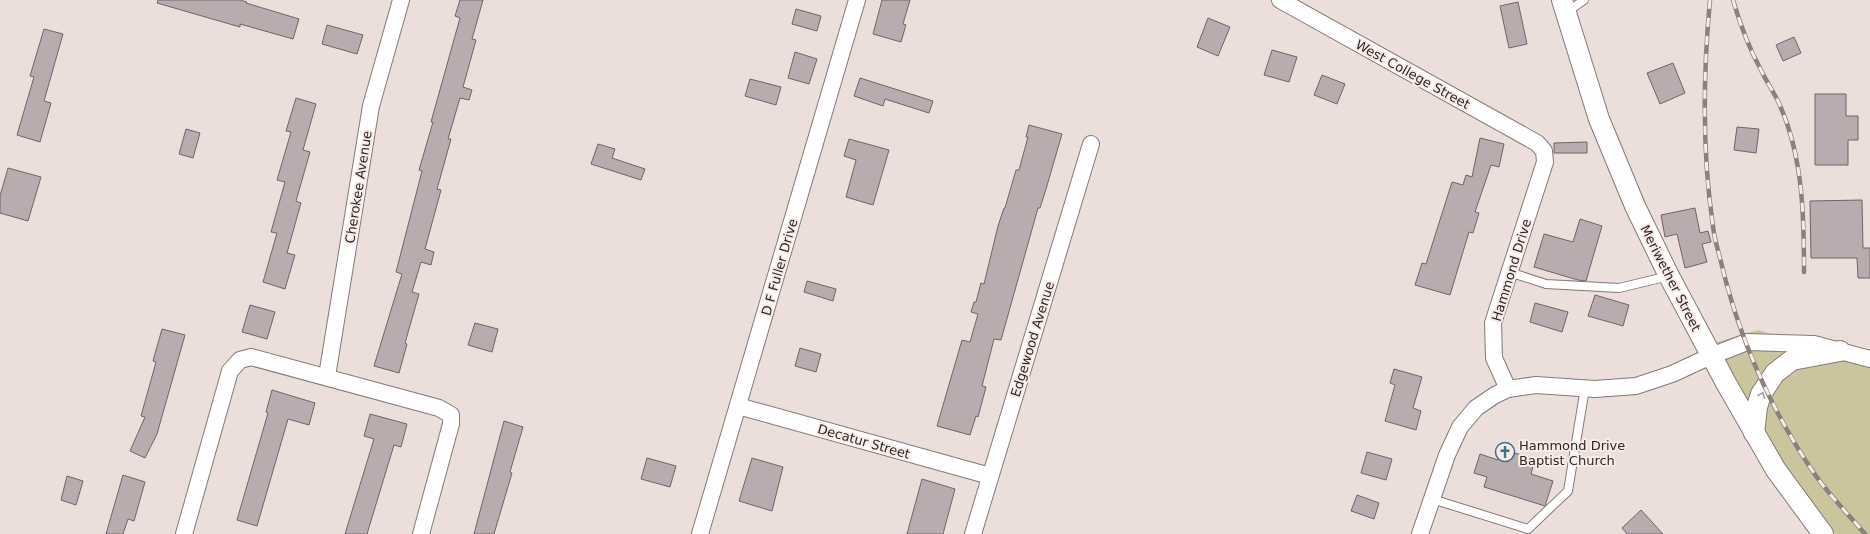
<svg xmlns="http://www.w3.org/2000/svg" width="1870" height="534" font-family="'DejaVu Sans',sans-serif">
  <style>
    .green { fill: #cac59d }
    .building { fill: #b9acaf; stroke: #6f6466 }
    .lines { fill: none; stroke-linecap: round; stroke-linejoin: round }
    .service-casing { stroke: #847976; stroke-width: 10 }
    .minor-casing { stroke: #847976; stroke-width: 18 }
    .tertiary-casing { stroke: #847976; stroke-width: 22 }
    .service { stroke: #fff; stroke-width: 8 }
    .minor { stroke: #fff; stroke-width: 16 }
    .tertiary { stroke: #fff; stroke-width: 20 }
    .rail-casing { stroke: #89817e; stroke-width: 4.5 }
    .rail { stroke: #f9ece8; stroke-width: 3; stroke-dasharray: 9; stroke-linecap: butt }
    .oneway { stroke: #a09e9d }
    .labels { text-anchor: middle; stroke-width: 4; stroke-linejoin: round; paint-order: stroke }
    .street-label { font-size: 13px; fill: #2c2726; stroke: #f9ece8 }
    .poi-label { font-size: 13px; fill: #2c2726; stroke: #f9ece8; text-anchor: start }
  </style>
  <rect width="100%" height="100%" fill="#ecdfdb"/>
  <!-- green -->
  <path class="green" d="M 1758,330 L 1870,363 L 1870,534 L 1828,534 L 1762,441 L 1717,342 Z"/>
  <!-- building -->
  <g class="building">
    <path d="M 158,0 L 240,0 L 247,2 L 246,3 L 299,19 L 293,39 L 240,24 L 240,27 L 157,3 Z"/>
    <path d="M 460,0 L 483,0 L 472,39 L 476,40 L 463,87 L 472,90 L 469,100 L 460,98 L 448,139 L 451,139 L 437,189 L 441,190 L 425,249 L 434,252 L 431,265 L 421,262 L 412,292 L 419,294 L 405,343 L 407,344 L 399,373 L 374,366 L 402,274 L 396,272 L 422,171 L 419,170 L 433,122 L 431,122 L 460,18 L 455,16 Z"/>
    <path d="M 882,0 L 910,0 L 903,24 L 906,25 L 901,42 L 873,34 Z"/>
    <path d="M 1518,2 L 1527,44 L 1509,48 L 1500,6 Z"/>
    <path d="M 796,9 L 821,16 L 817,31 L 792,24 Z"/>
    <path d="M 1208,18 L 1230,27 L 1218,56 L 1197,47 Z"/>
    <path d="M 327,25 L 363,35 L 357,54 L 322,44 Z"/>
    <path d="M 44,29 L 63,34 L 44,101 L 51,103 L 40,142 L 17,135 L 34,77 L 30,76 Z"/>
    <path d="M 1794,37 L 1801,53 L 1783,61 L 1776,45 Z"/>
    <path d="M 1272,50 L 1297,57 L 1289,82 L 1264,75 Z"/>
    <path d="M 795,52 L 817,59 L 809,84 L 788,78 Z"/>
    <path d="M 1673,63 L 1685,93 L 1660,104 L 1647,73 Z"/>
    <path d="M 1322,75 L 1345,84 L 1337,104 L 1314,95 Z"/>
    <path d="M 860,78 L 933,101 L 929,113 L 885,99 L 883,106 L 854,96 Z"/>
    <path d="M 750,79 L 781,87 L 776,105 L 745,96 Z"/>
    <path d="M 1815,94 L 1846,94 L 1846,116 L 1858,116 L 1858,140 L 1848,140 L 1848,165 L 1815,165 Z"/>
    <path d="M 296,98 L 316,104 L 303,150 L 310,152 L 296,201 L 301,203 L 287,253 L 295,255 L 285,289 L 263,282 L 277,233 L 271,232 L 285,182 L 277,180 L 291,132 L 286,131 Z"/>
    <path d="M 1029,125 L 1062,134 L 1046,189 L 1040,208 L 1038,208 L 1001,340 L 994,339 L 982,386 L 986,387 L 978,417 L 976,416 L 970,435 L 937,426 L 962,340 L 970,342 L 978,314 L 971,312 L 974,302 L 976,302 L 981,283 L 984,284 L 998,226 L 1004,208 L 1005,208 L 1016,170 L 1019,170 L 1028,137 L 1026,137 Z"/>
    <path d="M 1737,127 L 1759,129 L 1756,153 L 1734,150 Z"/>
    <path d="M 186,129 L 200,133 L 193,158 L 179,154 Z"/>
    <path d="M 1480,138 L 1504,144 L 1499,167 L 1491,165 L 1475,212 L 1479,213 L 1473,233 L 1469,232 L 1450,295 L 1415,285 L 1422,263 L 1426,264 L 1452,182 L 1463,185 L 1466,175 L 1472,177 Z"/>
    <path d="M 849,139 L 889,150 L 873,205 L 846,197 L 856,160 L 844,156 Z"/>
    <path d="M 1587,142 L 1587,153 L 1554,153 L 1554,143 Z"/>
    <path d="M 598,144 L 615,149 L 612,158 L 645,169 L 641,180 L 591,164 Z"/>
    <path d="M 8,168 L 41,177 L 28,221 L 0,213 L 0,196 Z"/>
    <path d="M 1862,200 L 1863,248 L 1870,248 L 1870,278 L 1858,278 L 1857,258 L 1811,258 L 1810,201 Z"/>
    <path d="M 1695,208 L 1700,233 L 1708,231 L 1711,242 L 1702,244 L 1707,262 L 1685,268 L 1677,234 L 1665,237 L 1661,215 Z"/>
    <path d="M 1580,219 L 1602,226 L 1586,281 L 1578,280 L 1534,267 L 1544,234 L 1573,242 Z"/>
    <path d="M 807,281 L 836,289 L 833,301 L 804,292 Z"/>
    <path d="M 1595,295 L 1629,305 L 1623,326 L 1588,316 Z"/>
    <path d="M 1535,303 L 1568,312 L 1562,332 L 1530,322 Z"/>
    <path d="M 250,305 L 275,312 L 267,339 L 242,332 Z"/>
    <path d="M 475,323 L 498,329 L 492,352 L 468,345 Z"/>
    <path d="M 162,329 L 185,335 L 157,434 L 145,458 L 130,451 L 145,417 L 141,416 L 156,362 L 153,361 Z"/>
    <path d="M 800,348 L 821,354 L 816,372 L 795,366 Z"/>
    <path d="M 1394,369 L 1422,377 L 1413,408 L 1421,411 L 1416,430 L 1385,421 L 1395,385 L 1390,383 Z"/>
    <path d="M 272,390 L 315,403 L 309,425 L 288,419 L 257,526 L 237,520 L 268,413 L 266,412 Z"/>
    <path d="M 370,414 L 407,424 L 401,447 L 394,445 L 367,534 L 345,534 L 374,439 L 364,436 Z"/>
    <path d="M 504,421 L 523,427 L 510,472 L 512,473 L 494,534 L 474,534 Z"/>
    <path d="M 1501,449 L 1535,459 L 1531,474 L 1553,481 L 1545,506 L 1484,487 L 1487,477 L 1474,473 L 1480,454 L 1498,460 Z"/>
    <path d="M 1367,452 L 1392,459 L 1386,480 L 1361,473 Z"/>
    <path d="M 647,458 L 676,466 L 670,487 L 641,479 Z"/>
    <path d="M 752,458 L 783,467 L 772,511 L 739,501 Z"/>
    <path d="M 123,475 L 145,482 L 134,521 L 128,519 L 123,534 L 106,534 Z"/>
    <path d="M 67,476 L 83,481 L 76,505 L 61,500 Z"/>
    <path d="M 922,479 L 955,489 L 943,534 L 907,534 Z"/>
    <path d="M 1357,495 L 1379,503 L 1374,519 L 1351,511 Z"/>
    <path d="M 1641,510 L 1663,534 L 1627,534 L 1622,528 Z"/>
  </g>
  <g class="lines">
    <defs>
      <g id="service">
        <path d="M 1567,12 L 1584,0"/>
        <path d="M 1509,272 L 1546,284 L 1619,288 L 1669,276"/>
        <path d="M 1432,499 L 1528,529 L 1568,491 L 1585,388"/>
      </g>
      <g id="minor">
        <path d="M 1280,0 L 1537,143 L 1544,151 L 1545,162 L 1493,323 L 1494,358 L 1508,389"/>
        <path d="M 327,376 L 371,106 L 401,0"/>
        <path d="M 738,406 L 990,476"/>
        <path d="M 184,534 L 230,371 L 240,360 L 251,357 L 439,408 L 451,415 L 451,424 L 421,534"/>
        <path d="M 700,534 L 857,0"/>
        <path d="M 973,534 L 1091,144"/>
        <path d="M 1420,534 L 1447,455 L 1460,427 L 1476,408 L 1495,395 L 1508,389 L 1536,385 L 1595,389 L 1636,386 L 1672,374 L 1711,356 L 1747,342 L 1814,344 L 1870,359"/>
      </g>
      <g id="tertiary">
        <path d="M 1562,0 L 1599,119 L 1635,206 L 1669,276 L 1726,383 L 1776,470 L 1823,534"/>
        <path d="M 1754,433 L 1757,407 L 1761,394 L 1775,373 L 1792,360 L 1840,351"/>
      </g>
    </defs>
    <!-- service casing -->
    <use href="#service" class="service-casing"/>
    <!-- minor casing -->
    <use href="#minor" class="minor-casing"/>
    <!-- tertiary casing -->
    <use href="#tertiary" class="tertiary-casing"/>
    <!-- service -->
    <use href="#service" class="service"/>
    <!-- minor -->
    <use href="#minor" class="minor"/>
    <!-- tertiary -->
    <use href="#tertiary" class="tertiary"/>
    <defs>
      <g id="rail">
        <path d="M 1710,0 C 1703,75 1702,152 1713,226 C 1714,238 1718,250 1721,262 C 1739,338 1772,412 1816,476 C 1831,497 1849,515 1865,534"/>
        <path d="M 1733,0 C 1740,24 1749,48 1761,70 C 1767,83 1776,95 1781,108 C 1803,159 1804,217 1804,272"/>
      </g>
    </defs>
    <!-- rail casing -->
    <use href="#rail" class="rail-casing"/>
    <!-- rail -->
    <use href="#rail" class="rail"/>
  </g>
  <!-- one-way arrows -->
  <defs><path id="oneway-chevron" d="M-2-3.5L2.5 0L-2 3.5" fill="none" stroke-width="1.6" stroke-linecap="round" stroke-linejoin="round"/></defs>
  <use class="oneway" href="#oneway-chevron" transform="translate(1762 395) rotate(-68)"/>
  <!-- icons -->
  <defs>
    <symbol id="church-ring" viewBox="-11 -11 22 22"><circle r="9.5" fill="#f9ece8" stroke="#3a728c" stroke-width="1.5"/><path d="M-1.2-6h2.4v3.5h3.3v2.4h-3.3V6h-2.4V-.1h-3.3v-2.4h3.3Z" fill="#3a728c"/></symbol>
  </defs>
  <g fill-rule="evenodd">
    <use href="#church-ring" x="1494" y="441" width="22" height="22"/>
  </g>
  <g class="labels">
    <!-- street labels -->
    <g class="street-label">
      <text transform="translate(1413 74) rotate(29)" y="5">West College Street</text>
      <text transform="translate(358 187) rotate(-81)" y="5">Cherokee Avenue</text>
      <text transform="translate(779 267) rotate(-74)" y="5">D F Fuller Drive</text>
      <text transform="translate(1511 270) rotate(-73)" y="5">Hammond Drive</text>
      <text transform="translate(1671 278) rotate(63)" y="5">Meriwether Street</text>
      <text transform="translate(1032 339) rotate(-73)" y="5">Edgewood Avenue</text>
      <text transform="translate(864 441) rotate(16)" y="5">Decatur Street</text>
    </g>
    <!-- poi labels -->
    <g class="poi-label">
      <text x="1519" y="450">Hammond Drive<tspan x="1519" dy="15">Baptist Church</tspan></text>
    </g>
  </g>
</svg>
